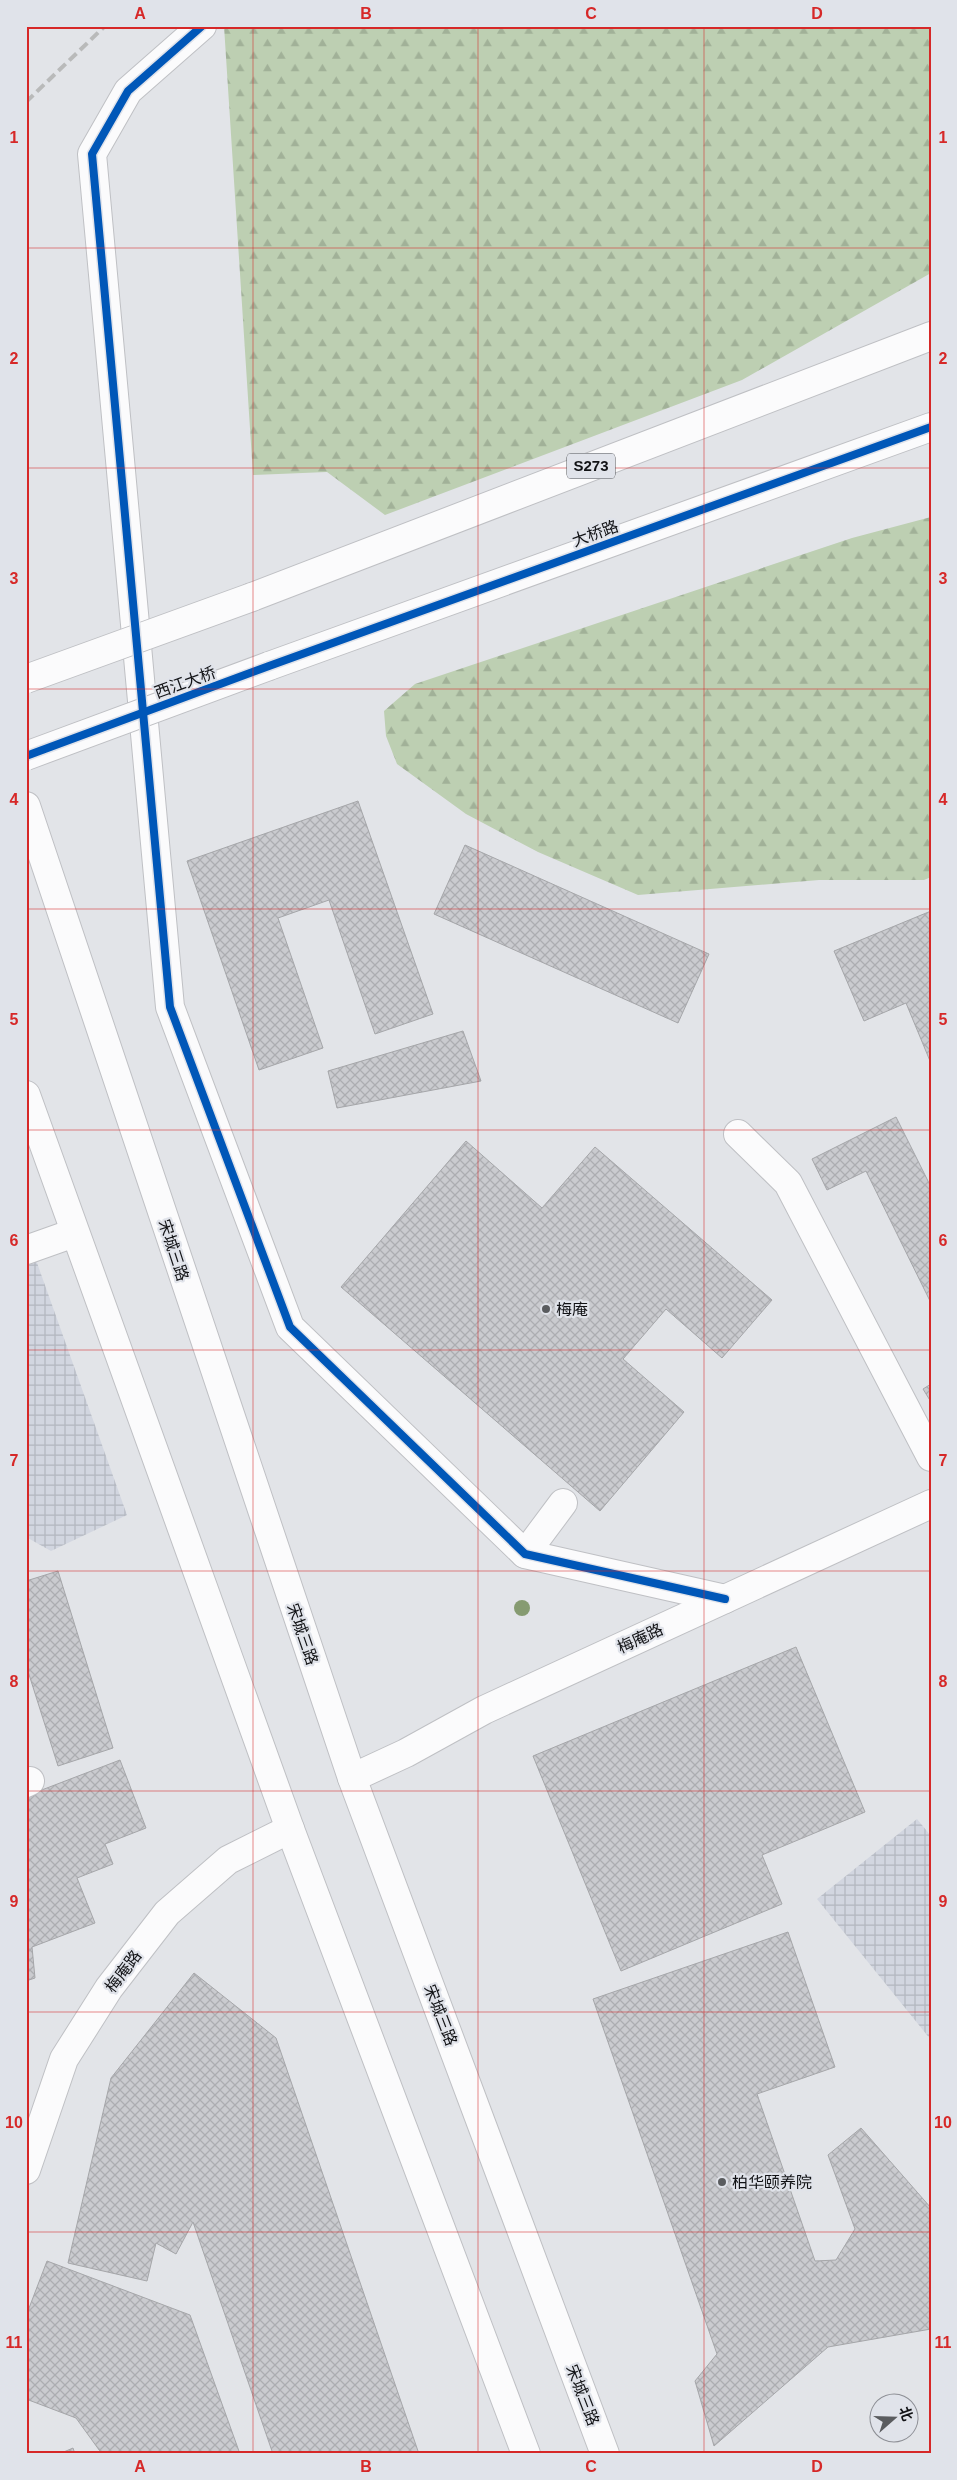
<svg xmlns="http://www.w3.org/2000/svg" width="957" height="2480" font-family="Arial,'Noto Sans SC',sans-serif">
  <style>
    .industrial { fill: url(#industrial-grid) }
    .forest { fill: url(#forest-firs) }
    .building { fill: url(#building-cross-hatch); stroke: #a5a6a9 }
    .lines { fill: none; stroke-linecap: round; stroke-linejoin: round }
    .minor-casing { stroke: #bfc0c4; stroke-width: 30 }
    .major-casing { stroke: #bfc0c4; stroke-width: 30 }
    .minor { stroke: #fbfbfc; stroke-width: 28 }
    .major { stroke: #fbfbfc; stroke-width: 28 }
    .rail { stroke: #b9baba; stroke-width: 4; stroke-dasharray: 10 5; stroke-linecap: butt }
    .major-bridge-casing { stroke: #bfc0c4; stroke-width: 30; stroke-linecap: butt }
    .major-bridge { stroke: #fbfbfc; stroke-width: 28 }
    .cycleway-casing { stroke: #e0e3ea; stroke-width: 11 }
    .cycleway { stroke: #0057b8; stroke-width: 8 }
    .tree { fill: #869b71 }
    .grid { fill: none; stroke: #d62828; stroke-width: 1; stroke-opacity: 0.55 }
    .poi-dot { fill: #5a5c5f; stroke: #e0e3ea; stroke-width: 2 }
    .labels { text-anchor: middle; stroke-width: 4.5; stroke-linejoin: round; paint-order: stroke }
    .shield { fill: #e0e3ea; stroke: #4f5155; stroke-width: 1 }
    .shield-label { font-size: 15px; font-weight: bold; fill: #111215 }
    .street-label { font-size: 16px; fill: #111215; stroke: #e0e3ea }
    .poi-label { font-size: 16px; fill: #111215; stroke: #e0e3ea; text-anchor: start }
    .neatline { fill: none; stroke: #d62828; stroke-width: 2 }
    .grid-label { font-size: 16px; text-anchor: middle; font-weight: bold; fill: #d62828 }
  </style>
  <defs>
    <pattern id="industrial-grid" width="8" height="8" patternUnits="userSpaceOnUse" patternTransform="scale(1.25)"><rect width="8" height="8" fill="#d2d6e0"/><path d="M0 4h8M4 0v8" fill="none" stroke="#b3b7bf"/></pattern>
    <pattern id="forest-firs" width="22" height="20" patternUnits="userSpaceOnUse" patternTransform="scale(1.25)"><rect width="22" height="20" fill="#bdcfb2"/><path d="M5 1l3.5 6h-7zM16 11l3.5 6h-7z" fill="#a1b198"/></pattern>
    <pattern id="building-cross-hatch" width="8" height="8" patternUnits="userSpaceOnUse" patternTransform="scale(1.25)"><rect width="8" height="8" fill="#cacbcf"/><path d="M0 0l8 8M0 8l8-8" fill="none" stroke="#acadb1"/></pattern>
  </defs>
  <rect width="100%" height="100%" fill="#e2e4e8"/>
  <!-- industrial -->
  <g class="industrial">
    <path d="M 26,1232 L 127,1515 L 51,1551 L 26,1537 Z"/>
    <path d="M 917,1819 L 931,1836 L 931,2040 L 817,1899 Z"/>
  </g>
  <!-- forest -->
  <g class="forest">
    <path d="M 224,26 L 931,26 L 931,273 L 742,380 L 385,515 L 327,472 L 253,475 Z"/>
    <path d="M 931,517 L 931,877 L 924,880 L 819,880 L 638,895 L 538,852 L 466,814 L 397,764 L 386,736 L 384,711 L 415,684 L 852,538 Z"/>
  </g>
  <!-- building -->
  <g class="building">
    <path d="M 358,801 L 433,1014 L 375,1034 L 329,900 L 278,918 L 323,1048 L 259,1070 L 187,861 Z"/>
    <path d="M 465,845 L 709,954 L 678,1023 L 434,914 Z"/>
    <path d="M 931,911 L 931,1061 L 930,1061 L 906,1003 L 864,1021 L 834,951 Z"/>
    <path d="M 463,1031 L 481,1081 L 337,1108 L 328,1071 Z"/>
    <path d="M 896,1117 L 931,1187 L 931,1303 L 866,1171 L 827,1190 L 812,1159 Z"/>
    <path d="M 466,1141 L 542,1208 L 595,1147 L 772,1300 L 722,1358 L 666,1309 L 623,1359 L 684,1412 L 600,1511 L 341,1287 Z"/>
    <path d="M 931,1384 L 931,1402 L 923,1389 Z"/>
    <path d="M 58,1571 L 113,1748 L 58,1766 L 26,1665 L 26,1581 Z"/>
    <path d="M 796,1647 L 865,1812 L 762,1855 L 782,1904 L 621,1971 L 533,1756 Z"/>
    <path d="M 120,1760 L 146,1828 L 105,1844 L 113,1864 L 77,1878 L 95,1923 L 32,1947 L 35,1978 L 26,1981 L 26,1796 Z"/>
    <path d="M 788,1932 L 835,2067 L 757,2094 L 815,2261 L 836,2260 L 855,2229 L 828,2155 L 861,2128 L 931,2208 L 931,2329 L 828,2347 L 714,2446 L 695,2381 L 717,2354 L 593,1999 Z"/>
    <path d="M 194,1973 L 276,2038 L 419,2454 L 273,2454 L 193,2222 L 176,2254 L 156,2243 L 147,2281 L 68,2263 L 111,2078 Z"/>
    <path d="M 47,2261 L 190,2315 L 240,2454 L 102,2454 L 76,2418 L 26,2399 L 26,2316 Z"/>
    <path d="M 73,2448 L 75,2454 L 59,2454 Z"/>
  </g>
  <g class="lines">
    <defs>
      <g id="minor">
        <path d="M 202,26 L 128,91 L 92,154 L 170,1007 L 290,1327 L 525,1554 L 725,1599"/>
        <path d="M 738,1134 L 788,1183 L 931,1457"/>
        <path d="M 26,1250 L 74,1233"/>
        <path d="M 525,1554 L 563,1503"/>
        <path d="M 352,1778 L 406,1753 L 484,1710 L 931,1504"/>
        <path d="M 26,1783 L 30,1781"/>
        <path d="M 26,2170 L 64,2059 L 109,1988 L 167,1913 L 228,1860 L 290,1829"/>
      </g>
      <g id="major">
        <path d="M 252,597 L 931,336"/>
        <path d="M 269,666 L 931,427"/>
        <path d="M 26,806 L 352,1778 L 605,2454"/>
        <path d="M 26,1095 L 290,1829 L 526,2454"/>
      </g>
    </defs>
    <!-- minor casing -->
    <use href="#minor" class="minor-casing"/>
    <!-- major casing -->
    <use href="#major" class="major-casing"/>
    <!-- minor -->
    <use href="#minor" class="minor"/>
    <!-- major -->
    <use href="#major" class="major"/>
    <!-- rail -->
    <path class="rail" d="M 26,102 L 105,26"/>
    <defs>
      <g id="major-bridge">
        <path d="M 26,679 L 252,597"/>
        <path d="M 26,756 L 269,666"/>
      </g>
    </defs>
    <!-- major-bridge casing -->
    <use href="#major-bridge" class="major-bridge-casing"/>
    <!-- major-bridge -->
    <use href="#major-bridge" class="major-bridge"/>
    <defs>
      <g id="cycleway">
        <path d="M 202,26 L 128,91 L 92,154 L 170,1007 L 290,1327 L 525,1554 L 725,1599"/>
        <path d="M 26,756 L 269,666 L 931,427"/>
      </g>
    </defs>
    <!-- cycleway casing -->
    <use href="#cycleway" class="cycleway-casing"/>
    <!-- cycleway -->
    <use href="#cycleway" class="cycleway"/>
  </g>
  <!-- trees -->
  <circle class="tree" cx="522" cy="1608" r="8"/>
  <!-- grid -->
  <path class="grid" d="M 253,26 L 253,2454M 478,26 L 478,2454M 704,26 L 704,2454M 26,248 L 931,248M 26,468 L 931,468M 26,689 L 931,689M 26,909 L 931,909M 26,1130 L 931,1130M 26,1350 L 931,1350M 26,1571 L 931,1571M 26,1791 L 931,1791M 26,2012 L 931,2012M 26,2232 L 931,2232"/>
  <!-- markers -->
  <g class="poi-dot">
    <circle cx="546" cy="1309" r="5"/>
    <circle cx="722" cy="2182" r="5"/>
  </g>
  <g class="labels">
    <!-- shield labels -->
    <rect class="shield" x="567" y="453.5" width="48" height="25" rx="4"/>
    <g class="shield-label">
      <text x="591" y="471">S273</text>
    </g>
    <!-- street labels -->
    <g class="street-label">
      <text transform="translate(595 533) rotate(-20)" y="6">大桥路</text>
      <text transform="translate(185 682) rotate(-20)" y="6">西江大桥</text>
      <text transform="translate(174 1250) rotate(72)" y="6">宋城三路</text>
      <text transform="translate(303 1634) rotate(71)" y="6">宋城三路</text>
      <text transform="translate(640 1638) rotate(-25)" y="6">梅庵路</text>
      <text transform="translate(123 1971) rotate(-53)" y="6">梅庵路</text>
      <text transform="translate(441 2015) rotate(69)" y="6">宋城三路</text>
      <text transform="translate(583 2395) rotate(69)" y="6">宋城三路</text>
    </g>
    <!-- poi labels -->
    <g class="poi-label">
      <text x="556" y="1315">梅庵</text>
      <text x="732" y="2188">柏华颐养院</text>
    </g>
  </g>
  <!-- border -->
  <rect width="957" height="2480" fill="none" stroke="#e0e3ea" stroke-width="55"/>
  <!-- north arrow -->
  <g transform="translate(894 2418) rotate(70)"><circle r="24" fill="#e0e3ea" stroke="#8d8f95"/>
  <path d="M0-4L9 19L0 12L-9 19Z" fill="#5a5c5f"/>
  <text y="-8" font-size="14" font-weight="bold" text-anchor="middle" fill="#111215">北</text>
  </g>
  <rect x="28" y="28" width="902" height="2424" class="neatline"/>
  <g class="grid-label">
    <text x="140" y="19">A</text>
    <text x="366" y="19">B</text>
    <text x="591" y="19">C</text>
    <text x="817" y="19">D</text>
    <text x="14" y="143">1</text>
    <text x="943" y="143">1</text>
    <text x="14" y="364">2</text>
    <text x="943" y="364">2</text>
    <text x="14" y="584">3</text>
    <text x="943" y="584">3</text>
    <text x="14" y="805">4</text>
    <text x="943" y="805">4</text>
    <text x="14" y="1025">5</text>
    <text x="943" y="1025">5</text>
    <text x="14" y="1246">6</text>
    <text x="943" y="1246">6</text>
    <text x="14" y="1466">7</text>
    <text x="943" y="1466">7</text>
    <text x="14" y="1687">8</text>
    <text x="943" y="1687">8</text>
    <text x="14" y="1907">9</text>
    <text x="943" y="1907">9</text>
    <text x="14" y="2128">10</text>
    <text x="943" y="2128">10</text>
    <text x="14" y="2348">11</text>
    <text x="943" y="2348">11</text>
    <text x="140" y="2472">A</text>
    <text x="366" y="2472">B</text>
    <text x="591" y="2472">C</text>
    <text x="817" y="2472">D</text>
  </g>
</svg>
